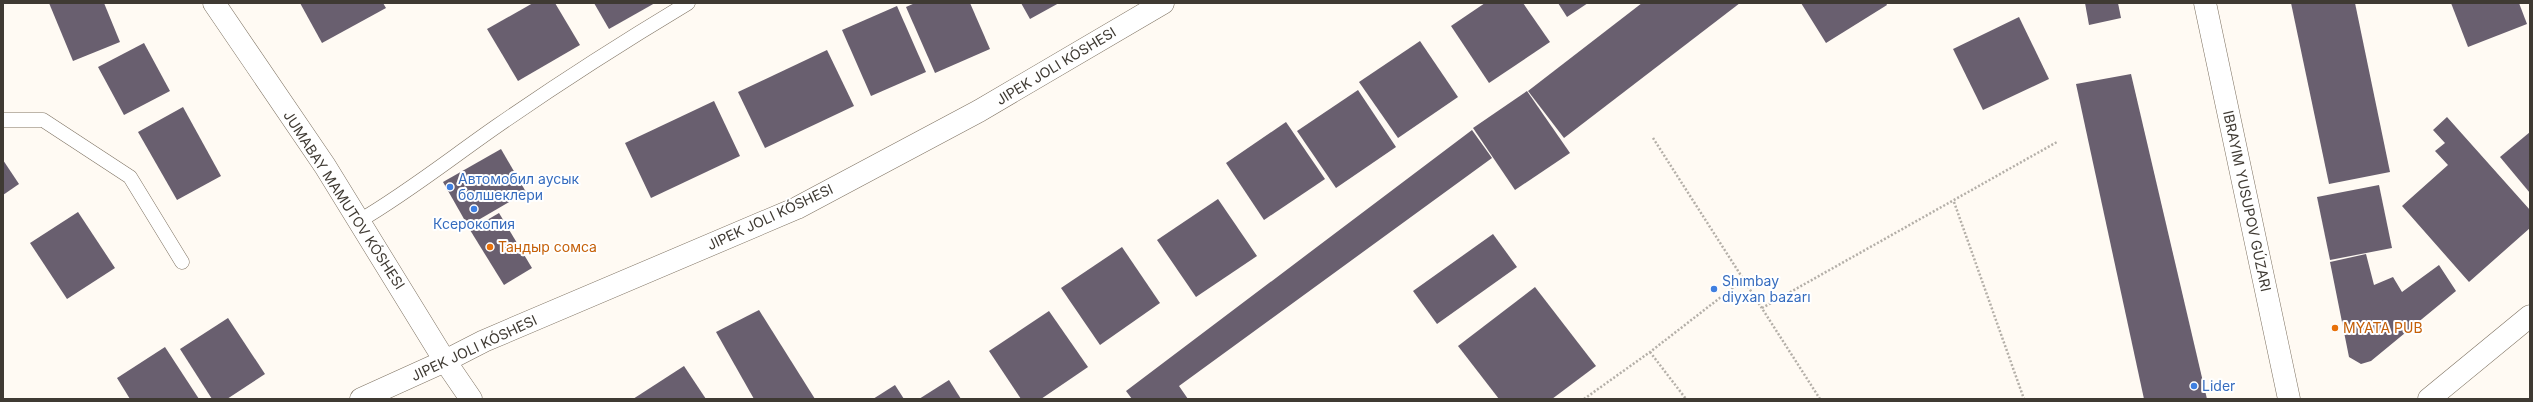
<svg xmlns="http://www.w3.org/2000/svg" width="2533" height="402" font-family="Inter,sans-serif">
  <style>
    .building { fill: #695f6f }
    .lines { fill: none; stroke-linecap: round; stroke-linejoin: round }
    .lane-casing { stroke: #7e7262; stroke-width: 15 }
    .street-casing { stroke: #7e7262; stroke-width: 23 }
    .secondary-casing { stroke: #7e7262; stroke-width: 23 }
    .path { stroke: #b4afa8; stroke-width: 2.5; stroke-dasharray: 2 2; stroke-linecap: butt }
    .lane { stroke: #fff; stroke-width: 14 }
    .street { stroke: #fff; stroke-width: 22 }
    .secondary { stroke: #fff; stroke-width: 22 }
    .shop-dot { fill: #3f7fe0; stroke: #fff; stroke-width: 1.5 }
    .food-dot { fill: #e8710a; stroke: #fff; stroke-width: 1.5 }
    .labels { text-anchor: middle; stroke-width: 4; stroke-linejoin: round; paint-order: stroke }
    .street-label { font-size: 14px; fill: #3f3a33; stroke: #fff }
    .shop-label { font-size: 14px; fill: #366cbe; stroke: #fff; text-anchor: start }
    .food-label { font-size: 14px; fill: #c56008; stroke: #fff; text-anchor: start }
  </style>
  <rect width="100%" height="100%" fill="#fffaf3"/>
  <!-- building -->
  <g class="building">
    <path d="M 49,3 L 104,3 L 120,42 L 73,61 Z"/>
    <path d="M 300,3 L 383,3 L 386,8 L 322,43 Z"/>
    <path d="M 533,3 L 555,3 L 580,45 L 518,81 L 487,29 Z"/>
    <path d="M 594,3 L 655,3 L 609,29 Z"/>
    <path d="M 915,3 L 970,3 L 990,49 L 935,73 L 906,7 Z"/>
    <path d="M 1021,3 L 1059,3 L 1030,19 Z"/>
    <path d="M 1485,3 L 1523,3 L 1550,42 L 1489,83 L 1451,26 Z"/>
    <path d="M 1558,3 L 1588,3 L 1567,17 Z"/>
    <path d="M 1642,3 L 1740,3 L 1564,138 L 1528,91 Z"/>
    <path d="M 1801,3 L 1886,3 L 1887,5 L 1826,43 Z"/>
    <path d="M 2085,3 L 2118,3 L 2121,18 L 2089,25 Z"/>
    <path d="M 2291,3 L 2355,3 L 2390,172 L 2329,184 Z"/>
    <path d="M 2451,3 L 2519,3 L 2527,24 L 2468,47 Z"/>
    <path d="M 897,6 L 926,72 L 871,96 L 842,30 Z"/>
    <path d="M 2019,17 L 2049,79 L 1983,110 L 1953,49 Z"/>
    <path d="M 1420,41 L 1458,97 L 1398,138 L 1359,82 Z"/>
    <path d="M 144,43 L 170,91 L 124,115 L 98,67 Z"/>
    <path d="M 827,50 L 854,106 L 765,148 L 738,92 Z"/>
    <path d="M 2131,74 L 2207,399 L 2144,399 L 2076,84 Z"/>
    <path d="M 1358,90 L 1396,147 L 1336,188 L 1297,131 Z"/>
    <path d="M 1527,91 L 1570,153 L 1515,190 L 1473,128 Z"/>
    <path d="M 714,101 L 740,156 L 651,198 L 625,143 Z"/>
    <path d="M 183,107 L 221,176 L 177,200 L 138,132 Z"/>
    <path d="M 2447,117 L 2530,210 L 2530,228 L 2469,282 L 2402,206 L 2448,165 L 2435,151 L 2445,143 L 2433,130 Z"/>
    <path d="M 1286,122 L 1325,179 L 1264,220 L 1226,163 Z"/>
    <path d="M 1472,130 L 1492,158 L 1179,386 L 1188,399 L 1132,399 L 1126,391 Z"/>
    <path d="M 2530,132 L 2530,193 L 2500,157 Z"/>
    <path d="M 501,149 L 526,192 L 468,226 L 443,182 Z"/>
    <path d="M 3,160 L 19,184 L 3,195 Z"/>
    <path d="M 2379,185 L 2392,248 L 2330,260 L 2317,197 Z"/>
    <path d="M 1218,199 L 1257,256 L 1196,297 L 1157,240 Z"/>
    <path d="M 78,212 L 115,268 L 67,299 L 30,243 Z"/>
    <path d="M 499,213 L 532,268 L 504,285 L 470,230 Z"/>
    <path d="M 1493,234 L 1517,267 L 1437,324 L 1413,291 Z"/>
    <path d="M 1122,247 L 1160,303 L 1100,345 L 1061,288 Z"/>
    <path d="M 2366,254 L 2374,285 L 2393,277 L 2402,292 L 2439,265 L 2456,291 L 2371,361 L 2361,364 L 2349,357 L 2330,262 Z"/>
    <path d="M 1535,287 L 1596,366 L 1552,399 L 1499,399 L 1458,346 Z"/>
    <path d="M 759,310 L 815,399 L 754,399 L 716,332 Z"/>
    <path d="M 1049,311 L 1088,367 L 1041,399 L 1021,399 L 989,351 Z"/>
    <path d="M 228,318 L 265,374 L 227,399 L 212,399 L 180,349 Z"/>
    <path d="M 165,347 L 199,399 L 130,399 L 117,378 Z"/>
    <path d="M 684,366 L 706,399 L 633,399 Z"/>
    <path d="M 949,380 L 961,399 L 919,399 Z"/>
    <path d="M 895,385 L 904,399 L 873,399 Z"/>
  </g>
  <g class="lines">
    <defs>
      <g id="lane">
        <path d="M 3,120 L 43,120 L 130,177 L 182,262"/>
        <path d="M 359,221 C 407,193 451,158 497,126 C 559,83 623,42 688,3"/>
      </g>
      <g id="street">
        <path d="M 445,361 L 484,341 L 797,208 L 979,111 L 1163,3"/>
        <path d="M 2429,399 L 2530,316"/>
      </g>
      <g id="secondary">
        <path d="M 214,3 L 325,166 L 445,361 L 471,399"/>
        <path d="M 2205,3 L 2289,399"/>
        <path d="M 361,399 L 445,361"/>
      </g>
    </defs>
    <!-- lane casing -->
    <use href="#lane" class="lane-casing"/>
    <!-- street casing -->
    <use href="#street" class="street-casing"/>
    <!-- secondary casing -->
    <use href="#secondary" class="secondary-casing"/>
    <!-- path -->
    <g class="path">
      <path d="M 1653,138 L 1820,399"/>
      <path d="M 1954,202 L 2024,399"/>
      <path d="M 1762,308 L 2057,142"/>
      <path d="M 1650,352 L 1686,399"/>
      <path d="M 1584,399 L 1650,352 L 1743,280"/>
    </g>
    <!-- lane -->
    <use href="#lane" class="lane"/>
    <!-- street -->
    <use href="#street" class="street"/>
    <!-- secondary -->
    <use href="#secondary" class="secondary"/>
  </g>
  <!-- markers -->
  <g class="shop-dot">
    <circle cx="450" cy="187" r="4"/>
    <circle cx="474" cy="209" r="4"/>
    <circle cx="1714" cy="289" r="4"/>
    <circle cx="2194" cy="386" r="4"/>
  </g>
  <g class="food-dot">
    <circle cx="490" cy="247" r="4"/>
    <circle cx="2335" cy="328" r="4"/>
  </g>
  <g class="labels">
    <!-- street labels -->
    <g class="street-label">
      <text transform="translate(1056 66) rotate(-31)" y="5">JIPEK JOLI KÓSHESI</text>
      <text transform="translate(344 200) rotate(57)" y="5">JUMABAY MAMUTOV KÓSHESI</text>
      <text transform="translate(2247 201) rotate(78)" y="5">IBRAYIM YUSUPOV GÚZARI</text>
      <text transform="translate(770 217) rotate(-25)" y="5">JIPEK JOLI KÓSHESI</text>
      <text transform="translate(474 348) rotate(-25)" y="5">JIPEK JOLI KÓSHESI</text>
    </g>
    <!-- shop labels -->
    <g class="shop-label">
      <text x="458" y="184">Автомобил аусык<tspan x="458" dy="16">болшеклери</tspan></text>
      <text x="474" y="229" text-anchor="middle">Ксерокопия</text>
      <text x="1722" y="286">Shımbay<tspan x="1722" dy="16">diyxan bazarı</tspan></text>
      <text x="2202" y="391">Lider</text>
    </g>
    <!-- food labels -->
    <g class="food-label">
      <text x="498" y="252">Тандыр сомса</text>
      <text x="2343" y="333">MYATA PUB</text>
    </g>
  </g>
  <!-- border -->
  <rect width="2533" height="402" fill="none" stroke="#3f3a33" stroke-width="8"/>
</svg>
